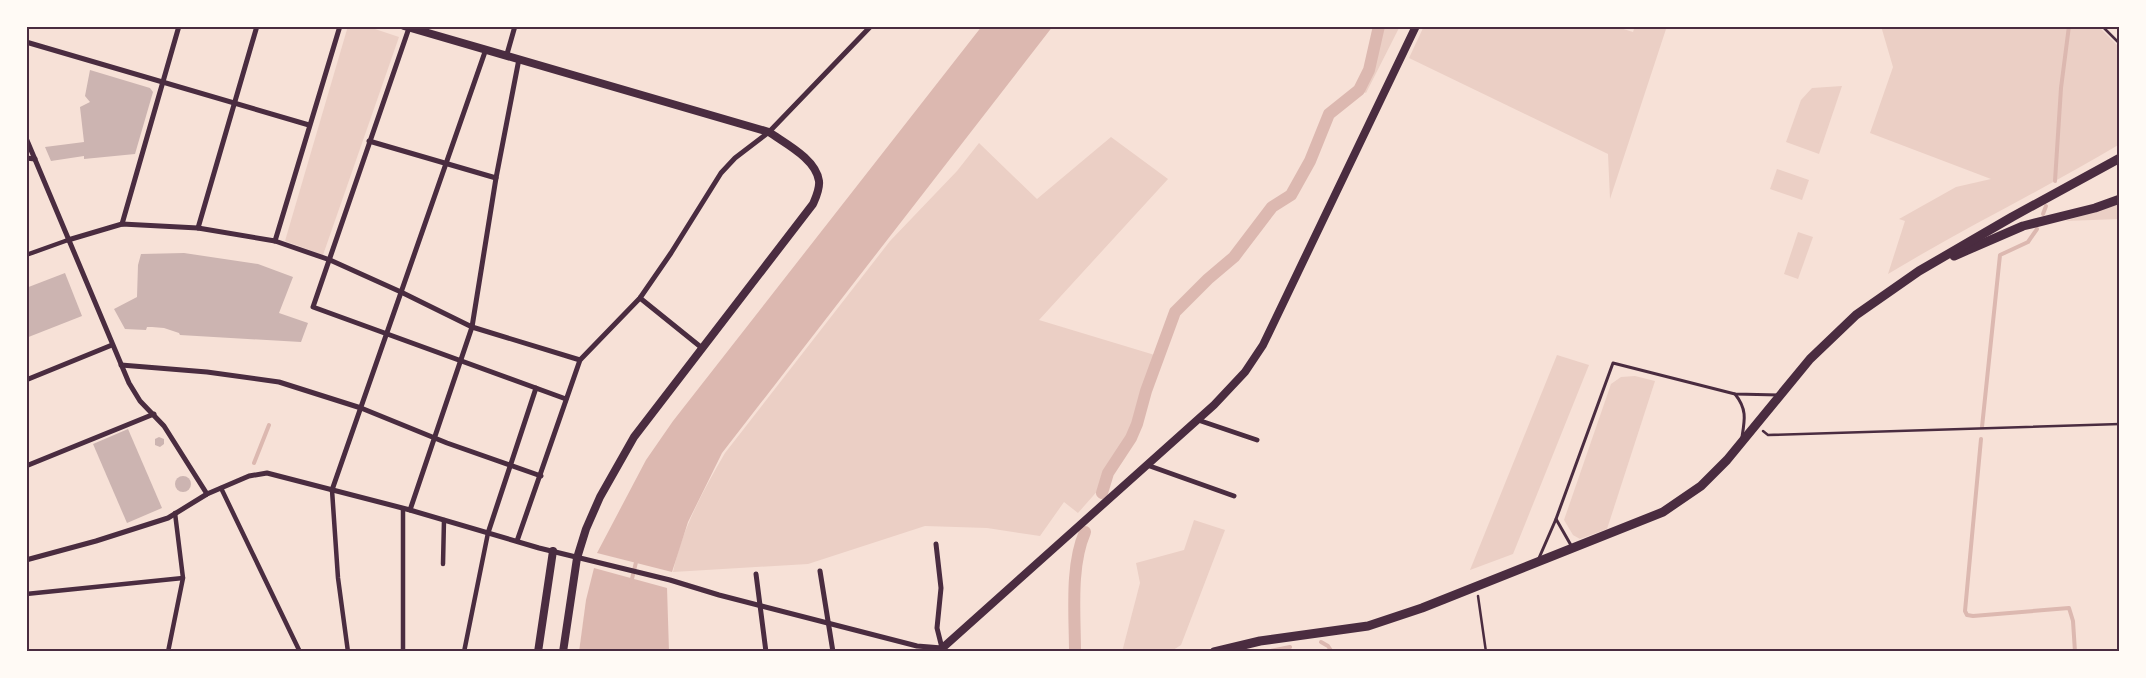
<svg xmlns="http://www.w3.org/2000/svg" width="2146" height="678" font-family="Arial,sans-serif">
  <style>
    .green { fill: #ebcfc5 }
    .water { fill: #dcb8b0 }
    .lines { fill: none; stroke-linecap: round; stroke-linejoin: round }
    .stream { stroke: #dcb8b0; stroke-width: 4 }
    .canal { stroke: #dcb8b0; stroke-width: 12 }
    .building { fill: #ccb4b1 }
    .path { stroke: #4a2c40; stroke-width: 2.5 }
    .service { stroke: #4a2c40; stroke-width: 3 }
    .pedestrian { stroke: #4a2c40; stroke-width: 4.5 }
    .minor { stroke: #4a2c40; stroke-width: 5 }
    .tertiary { stroke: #4a2c40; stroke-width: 8 }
    .secondary { stroke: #4a2c40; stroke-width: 9 }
    .neatline { fill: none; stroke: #4a2c40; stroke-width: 2 }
  </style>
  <rect width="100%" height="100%" fill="#f7e1d7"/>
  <!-- green -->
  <g class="green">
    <path d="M 348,26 L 366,26 L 399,37 L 323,255 L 285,241 Z"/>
    <path d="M 1380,26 L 1400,26 L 1366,93 L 1360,90 L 1369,70 Z"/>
    <path d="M 1424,26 L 1614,26 L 1633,32 L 1635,26 L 1667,26 L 1610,199 L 1608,154 L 1409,58 Z"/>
    <path d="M 1881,26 L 2098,26 L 2120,48 L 2120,144 C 2043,190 1964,228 1888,274 L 1905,221 L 1899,219 L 1956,187 L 1991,179 L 1870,133 L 1893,67 Z"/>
    <path d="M 1842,86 L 1819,154 L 1786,142 L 1801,100 L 1812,88 Z"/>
    <path d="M 1111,137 L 1168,179 L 1039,320 L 1158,356 L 1130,437 L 1107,472 L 1100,488 L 1078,513 L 1064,502 L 1040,536 L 987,528 L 925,526 L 808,564 L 673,572 C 682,529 703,491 725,453 L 890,241 L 957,171 L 979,143 L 1037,199 Z"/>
    <path d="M 1777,169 L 1809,180 L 1802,200 L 1770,189 Z"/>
    <path d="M 2120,204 L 2120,219 L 2065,221 Z"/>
    <path d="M 1798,232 L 1813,237 L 1798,279 L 1784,274 Z"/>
    <path d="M 1557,355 L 1589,365 L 1513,554 L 1470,570 Z"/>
    <path d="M 1635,376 L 1655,381 L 1607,529 L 1580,539 L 1573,535 L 1564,520 L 1611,384 L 1621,377 Z"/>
    <path d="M 1194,520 L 1225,530 L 1181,645 L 1170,652 L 1122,652 L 1140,583 L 1136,563 L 1184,550 Z"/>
  </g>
  <!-- water -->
  <g class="water">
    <path d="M 982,26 L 1053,26 L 722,453 L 688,522 L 672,572 L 597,553 L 646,460 L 673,421 Z"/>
    <path d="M 594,568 L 667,588 L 669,652 L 579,652 L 586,600 Z"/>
  </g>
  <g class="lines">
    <!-- stream -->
    <g class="stream">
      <path d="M 2055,181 L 2061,88 L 2069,26"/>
      <path d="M 2043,214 L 2046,206"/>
      <path d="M 1982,427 L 2000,255 L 2028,242 L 2037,229"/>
      <path d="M 1981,439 L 1965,611 L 1967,615 L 1973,616 L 2069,608 L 2073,621 L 2075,652"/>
      <path d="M 254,463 L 269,425"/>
      <path d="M 631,583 L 637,558"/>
      <path d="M 1321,642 L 1328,646 L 1332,652"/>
      <path d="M 1266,652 L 1290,647"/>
    </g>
    <!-- canal -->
    <g class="canal">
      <path d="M 1102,493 L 1108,473 L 1131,438 L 1137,424 L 1146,391 L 1175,312 L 1208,279 L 1234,257 L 1272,207 L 1291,195 L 1310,161 L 1329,114 L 1359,90 L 1369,70 L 1379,26"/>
      <path d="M 1075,652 C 1075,615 1070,566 1085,532"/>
    </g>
  </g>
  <!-- building -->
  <g class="building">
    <path d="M 90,70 L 150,88 L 153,92 L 135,154 L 84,159 L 84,156 L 51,161 L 45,147 L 84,142 L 80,107 L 90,102 L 85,96 Z"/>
    <path d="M 184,253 L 258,264 L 293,277 L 279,313 L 308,323 L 301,342 L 180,335 L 179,333 L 164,328 L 152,327 L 147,327 L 146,330 L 125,329 L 114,309 L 137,297 L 138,265 L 141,254 Z"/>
    <path d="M 65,273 L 82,316 L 26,338 L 26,288 Z"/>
    <path d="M 128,429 L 162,508 L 127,523 L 93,444 Z"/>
    <path d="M 159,437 L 164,439 L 164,444 L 160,447 L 155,445 L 155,439 Z"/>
    <circle cx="183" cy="484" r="8"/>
  </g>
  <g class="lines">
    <!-- path -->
    <g class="path">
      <path d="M 2102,26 L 2120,44"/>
      <path d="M 1763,431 L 1768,435 L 2120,424"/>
      <path d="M 1478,596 L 1486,652"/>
    </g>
    <!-- service -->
    <g class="service">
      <path d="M 1735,394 C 1747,409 1745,419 1742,437"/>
      <path d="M 1556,519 L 1572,547"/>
      <path d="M 1539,558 L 1556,519 L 1613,363 L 1735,394 L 1779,395"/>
    </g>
    <!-- pedestrian -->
    <g class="pedestrian">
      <path d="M 26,255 L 68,240"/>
      <path d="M 221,488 L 300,652"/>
      <path d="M 332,490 L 338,578 L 348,652"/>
      <path d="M 443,564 L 444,520"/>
      <path d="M 26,594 L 183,578"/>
      <path d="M 168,652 L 183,578 L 175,513"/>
      <path d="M 403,652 L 403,509"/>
      <path d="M 464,652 L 488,533"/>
    </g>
    <!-- minor -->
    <g class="minor">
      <path d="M 409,28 L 313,307 L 566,399"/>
      <path d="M 26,42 L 309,125"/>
      <path d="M 507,54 L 515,26"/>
      <path d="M 26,138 L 129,383 L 140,401 L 164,426 L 207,494"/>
      <path d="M 369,141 L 496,178"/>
      <path d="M 26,158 L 35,159"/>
      <path d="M 122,224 L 179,26"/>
      <path d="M 198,228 L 257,26"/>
      <path d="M 68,240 L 122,224 L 198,228 L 275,241 L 330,260 L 401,292 L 472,327 L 580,360"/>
      <path d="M 275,241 L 340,26"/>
      <path d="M 640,298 L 702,348"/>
      <path d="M 121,365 L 207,372 L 279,382 L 361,408 L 447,443 L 541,476"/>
      <path d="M 26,380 L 112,345"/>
      <path d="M 1198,420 L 1257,440"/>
      <path d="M 1147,465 L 1234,496"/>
      <path d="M 26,466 L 154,414"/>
      <path d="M 332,490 L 486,49"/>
      <path d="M 410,510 L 472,327 L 496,178 L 519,59"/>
      <path d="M 488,533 L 536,388"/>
      <path d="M 517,541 L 580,360 L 640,298 L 671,253 L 721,173 L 735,158 L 769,132 L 871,26"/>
      <path d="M 26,560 L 96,541 L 168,518 L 207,494 L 249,476 L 267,473 L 410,510 L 539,548 L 670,580 L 719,595 L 917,646 L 942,648 L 937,628 L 941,588 L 936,544"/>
      <path d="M 820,571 L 833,652"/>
      <path d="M 756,574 L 766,652"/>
    </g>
    <!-- tertiary -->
    <g class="tertiary">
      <path d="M 404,26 L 769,132 C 786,144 816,159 819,181 C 820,189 816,197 813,204 L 634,437 L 600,497 L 586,529 L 577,558 L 563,652"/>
      <path d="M 538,652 L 553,551"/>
      <path d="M 938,652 L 1214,405 L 1245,372 L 1263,345 L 1416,26"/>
    </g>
    <!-- secondary -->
    <g class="secondary">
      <path d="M 1954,256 L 2023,226 L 2095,208 L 2120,199"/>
      <path d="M 1214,652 L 1260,641 L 1368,626 L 1422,608 L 1663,512 L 1701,486 L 1727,460 L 1810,359 L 1856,315 L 1919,271 L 2012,217 L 2120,158"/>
    </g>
  </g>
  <!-- border -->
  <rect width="2146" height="678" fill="none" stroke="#fffaf5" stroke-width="55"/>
  <rect x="28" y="28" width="2090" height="622" class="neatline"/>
</svg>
